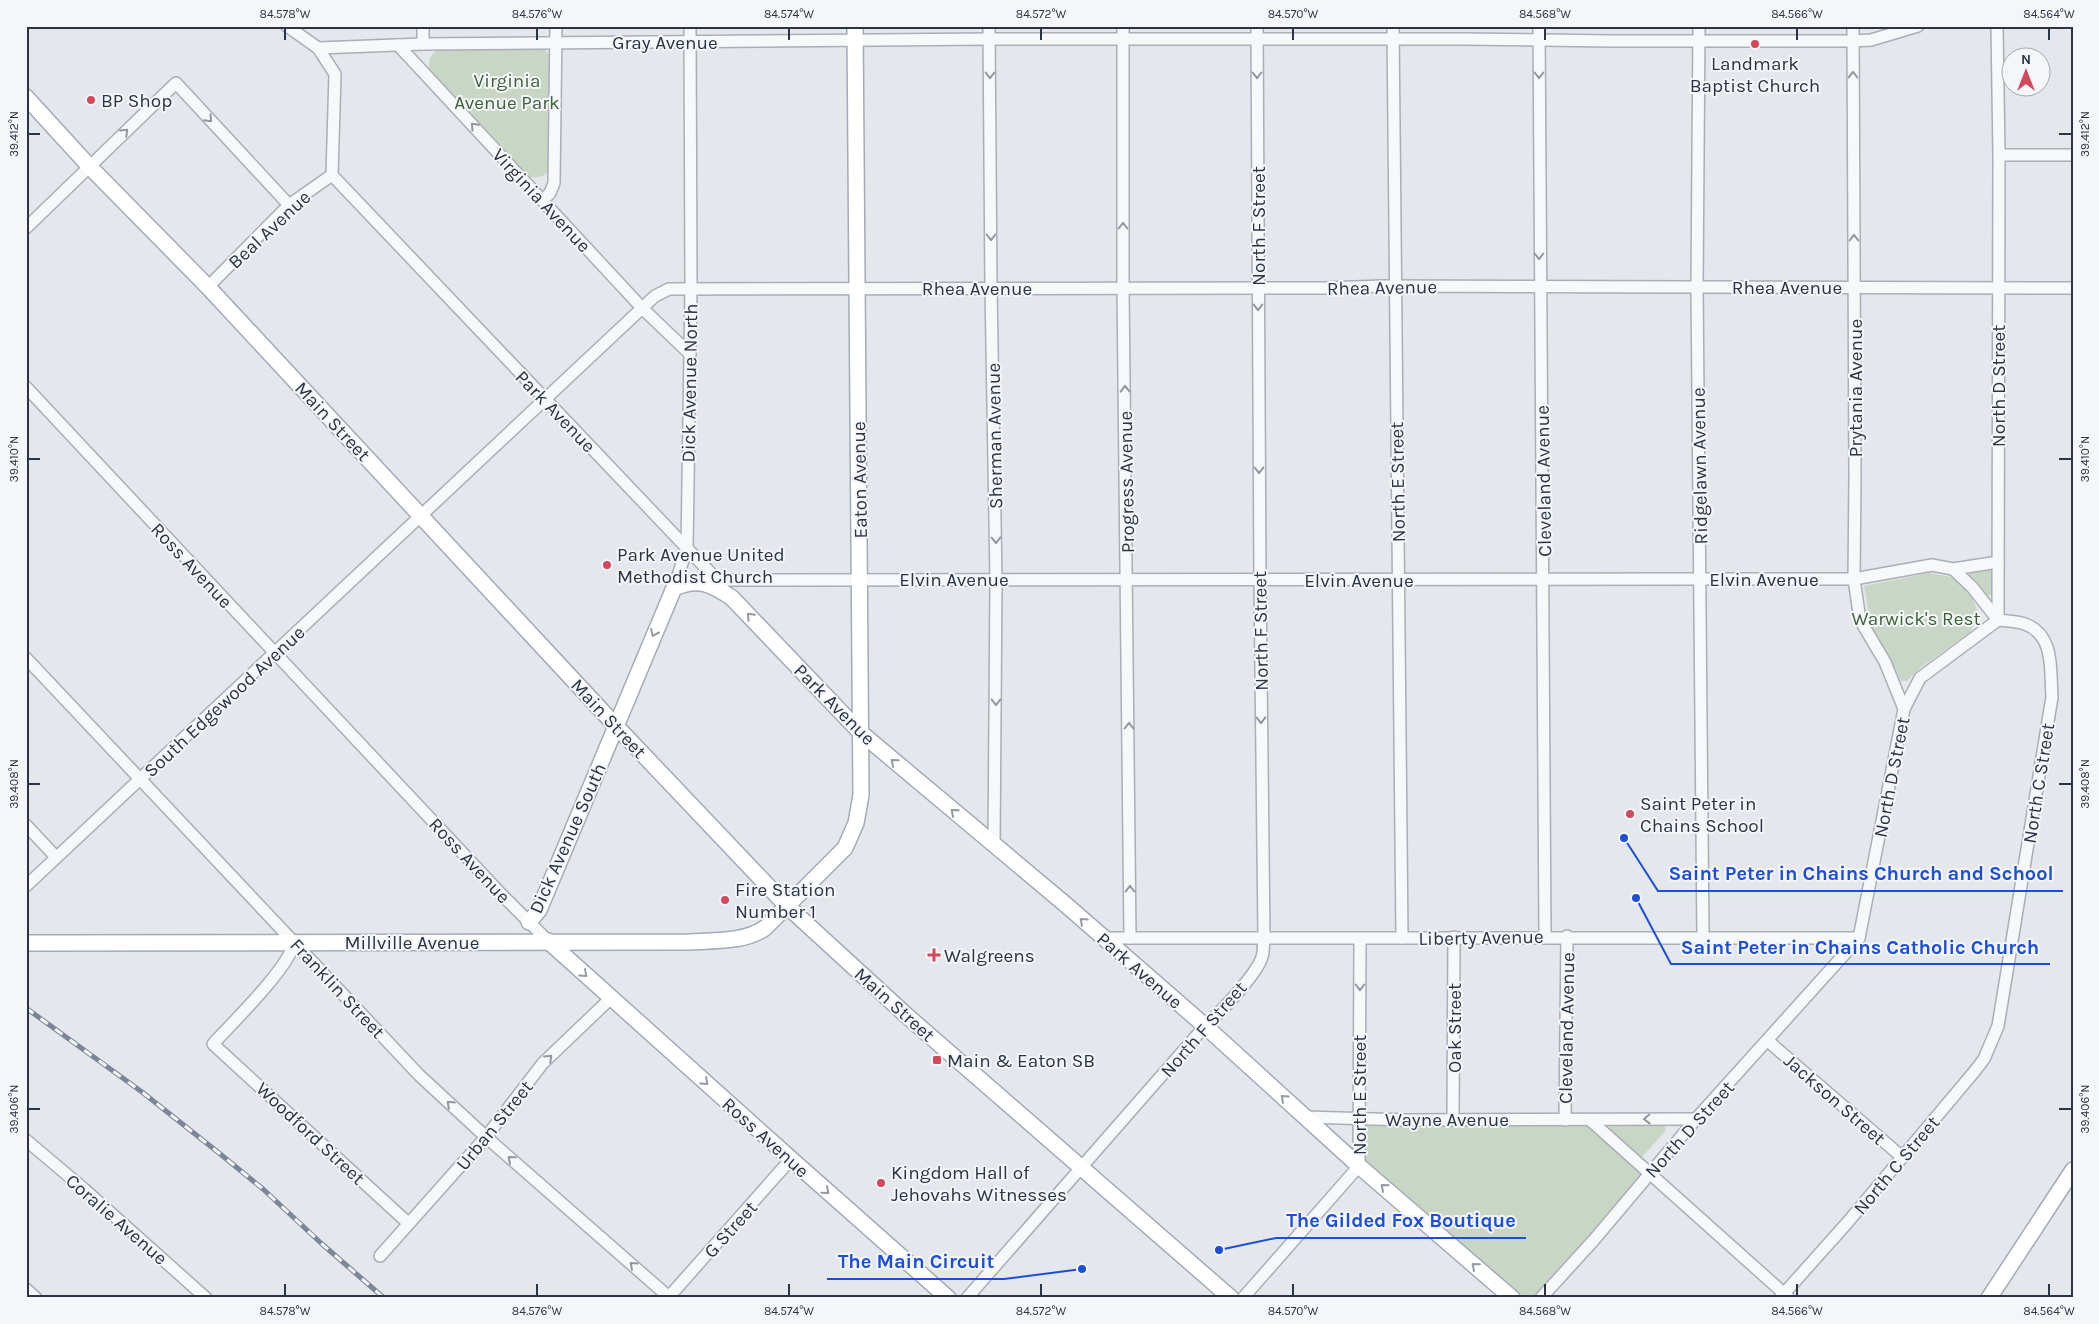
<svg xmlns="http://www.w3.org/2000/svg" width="2099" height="1324" font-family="Karla,sans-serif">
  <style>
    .green { fill: #c9d6c5 }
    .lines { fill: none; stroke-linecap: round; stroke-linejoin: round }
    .minor-casing { stroke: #a9aeb7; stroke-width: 14 }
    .major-casing { stroke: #a3abb8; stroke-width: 18 }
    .minor { stroke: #f7f8fa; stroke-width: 11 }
    .major { stroke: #fff; stroke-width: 15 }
    .rail-casing { stroke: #7d8696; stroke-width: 5 }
    .rail { stroke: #f4f6f9; stroke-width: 3; stroke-dasharray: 9; stroke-linecap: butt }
    .oneway { stroke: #9196a0 }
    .oneway2 { stroke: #959aa2 }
    .ticks { fill: none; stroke: #2b3445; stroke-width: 2 }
    .poi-dot { fill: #d1495b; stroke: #f4f6f9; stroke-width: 2 }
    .labels { text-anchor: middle; stroke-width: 4; stroke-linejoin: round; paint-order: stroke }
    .street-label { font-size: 19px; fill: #2b3445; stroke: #f4f6f9 }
    .poi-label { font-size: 19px; fill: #2b3445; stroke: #f4f6f9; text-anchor: start }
    .park-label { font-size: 19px; fill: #3f6138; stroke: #f4f6f9 }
    .leader { fill: none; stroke: #1d4ed8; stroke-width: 2 }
    .callout-dot { fill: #1d4ed8; stroke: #f4f6f9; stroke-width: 2 }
    .callout-label { font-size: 20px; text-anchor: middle; font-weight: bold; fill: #1d4ed8; stroke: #f4f6f9; stroke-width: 4; stroke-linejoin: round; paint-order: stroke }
    .neatline { fill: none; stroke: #2b3445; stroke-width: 2 }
    .ticks-label { font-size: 12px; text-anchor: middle; fill: #2b3445 }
  </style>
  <rect width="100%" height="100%" fill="#e4e7ec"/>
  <!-- green -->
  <g class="green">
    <rect x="1132" y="26" width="114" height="3"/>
    <path d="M 1265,26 L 1380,26 L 1380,29 L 1266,29 Z"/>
    <path d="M 539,47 L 545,49 L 550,56 L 552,165 C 545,177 540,179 527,176 L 429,72 C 428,59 430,54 441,48 Z"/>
    <path d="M 1988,568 L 1993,570 L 1994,573 L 1991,594 L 1986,598 L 1968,576 L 1971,572 Z"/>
    <path d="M 1929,573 L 1957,578 L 1970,594 L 1978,612 L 1976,621 L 1970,632 L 1920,668 L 1907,681 L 1901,681 L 1889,656 L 1871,627 L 1864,586 Z"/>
    <path d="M 1360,1118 L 1590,1120 L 1649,1172 L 1541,1298 L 1512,1298 L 1359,1166 Z"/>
    <path d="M 1613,1123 L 1663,1123 L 1666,1130 L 1641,1158 L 1611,1131 L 1610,1126 Z"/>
  </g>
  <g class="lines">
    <defs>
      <g id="minor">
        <path d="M 287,26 L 318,48 L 335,74 L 332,175 L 722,585"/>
        <path d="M 423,26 L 423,44"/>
        <path d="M 989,26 L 991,288 L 996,580 L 994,846"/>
        <path d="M 1123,26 L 1123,288 L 1130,938"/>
        <path d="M 1393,26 L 1402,938"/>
        <path d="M 1539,26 C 1540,330 1545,633 1545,936"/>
        <path d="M 1699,26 L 1697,287 L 1703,937"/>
        <path d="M 1853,26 L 1855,476 L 1854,579 L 1860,620 L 1885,662 L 1904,709"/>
        <path d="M 1997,26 L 1999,155 L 1998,620"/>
        <path d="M 398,45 L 643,309 L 689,353"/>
        <path d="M 318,48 L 423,44 L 989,39 L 1464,39 L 1612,41 L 1853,41 L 1871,40 L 1918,26"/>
        <path d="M 1999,155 L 2073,155"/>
        <path d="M 543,200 L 550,193 L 554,183 L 556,26"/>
        <path d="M 26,228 L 176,83 L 289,205"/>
        <path d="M 208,287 L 289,205 L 332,175"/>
        <path d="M 26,387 L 275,653 L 502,895 L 548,941"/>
        <path d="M 717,580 L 1700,579 L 1854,579 L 1932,565 L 1953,569 L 1998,562"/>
        <path d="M 674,588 L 687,548 L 691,288 L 690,26"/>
        <path d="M 26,658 L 419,1075 L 486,1137 L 670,1298"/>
        <path d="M 26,825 L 55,856"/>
        <path d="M 26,886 L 655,296 L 669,289 L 1325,288 L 1383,286 L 2073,288"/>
        <path d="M 1102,938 L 1859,938"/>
        <path d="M 295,942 C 286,971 235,1020 213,1044 L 408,1223"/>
        <path d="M 1768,1041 L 1902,1157"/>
        <path d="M 1305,1117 L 1408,1120 L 1696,1119"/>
        <path d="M 1453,1120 L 1454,937"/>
        <path d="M 1565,1120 L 1567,936"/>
        <path d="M 1590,1120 L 1788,1297"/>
        <path d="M 26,1140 L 84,1189 L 206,1298"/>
        <path d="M 380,1256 L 486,1137 L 543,1063 L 611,998"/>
        <path d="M 26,1289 L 36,1298"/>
        <path d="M 668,1298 L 791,1159"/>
        <path d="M 967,1298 L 1205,1026 C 1219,1014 1257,974 1262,957 C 1264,951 1263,944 1264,938 L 1260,580 L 1257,26"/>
        <path d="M 1243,1298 L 1359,1166 L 1360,938"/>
        <path d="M 1541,1298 L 1593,1241 L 1696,1119 L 1859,938 L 1904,709 L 1920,678 L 1998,620"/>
        <path d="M 1780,1298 L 1847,1223 L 1974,1072 L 1984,1059 L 1998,1026 L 2052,697 C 2050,670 2055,635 2025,624 C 2017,621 2006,621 1998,620 L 1972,587 L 1953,569"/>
      </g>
      <g id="major">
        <path d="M 26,97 L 89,166 L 208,287 L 616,726 L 786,905 L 906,1015 L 1231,1298"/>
        <path d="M 529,922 L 539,910 L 674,588 C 698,577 712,584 732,598 L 861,733 L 1065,904 L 1205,1026 L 1359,1166 L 1512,1298"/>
        <path d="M 548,941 L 791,1159 L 948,1298"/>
        <path d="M 26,943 L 688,942 C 714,940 743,943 765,928 L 845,848 L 856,823 L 861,795 L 855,26"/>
        <path d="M 1989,1298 L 2073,1170"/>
      </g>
    </defs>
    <!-- minor casing -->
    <use href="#minor" class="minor-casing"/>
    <!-- major casing -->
    <use href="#major" class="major-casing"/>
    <!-- minor -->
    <use href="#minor" class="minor"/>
    <!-- major -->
    <use href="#major" class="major"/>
    <defs>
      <path id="rail" d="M 26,1008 L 142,1092 L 219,1153 L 263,1189 L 322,1244 L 384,1298"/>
    </defs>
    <!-- rail casing -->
    <use href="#rail" class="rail-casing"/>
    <!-- rail -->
    <use href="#rail" class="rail"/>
  </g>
  <!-- one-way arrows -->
  <defs><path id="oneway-chevron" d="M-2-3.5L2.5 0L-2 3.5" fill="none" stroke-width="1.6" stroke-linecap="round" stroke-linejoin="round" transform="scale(1.25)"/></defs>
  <g class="oneway">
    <use href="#oneway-chevron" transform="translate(990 75) rotate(90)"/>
    <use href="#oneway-chevron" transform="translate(1257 75) rotate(90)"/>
    <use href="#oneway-chevron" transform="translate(1539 75) rotate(90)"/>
    <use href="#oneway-chevron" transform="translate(1853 75) rotate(-90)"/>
    <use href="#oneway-chevron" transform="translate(209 119) rotate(47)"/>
    <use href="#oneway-chevron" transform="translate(474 126) rotate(-133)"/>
    <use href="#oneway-chevron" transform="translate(125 132) rotate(-44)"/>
    <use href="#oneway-chevron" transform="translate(1123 226) rotate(-90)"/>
    <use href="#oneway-chevron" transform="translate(991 237) rotate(90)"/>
    <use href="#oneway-chevron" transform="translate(1854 238) rotate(-90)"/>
    <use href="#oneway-chevron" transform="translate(1539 256) rotate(90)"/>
    <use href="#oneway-chevron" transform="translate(1258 307) rotate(90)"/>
    <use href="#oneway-chevron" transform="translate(1125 389) rotate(-91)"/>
    <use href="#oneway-chevron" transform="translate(1259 470) rotate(90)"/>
    <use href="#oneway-chevron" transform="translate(996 540) rotate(89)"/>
    <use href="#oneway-chevron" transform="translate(996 702) rotate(90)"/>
    <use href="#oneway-chevron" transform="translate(1261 720) rotate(89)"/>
    <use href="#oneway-chevron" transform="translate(1129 726) rotate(-90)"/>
    <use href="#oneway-chevron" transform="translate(1130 889) rotate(-90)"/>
    <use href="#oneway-chevron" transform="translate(1360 987) rotate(90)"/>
    <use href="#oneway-chevron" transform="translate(549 1058) rotate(-44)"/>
    <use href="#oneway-chevron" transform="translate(450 1104) rotate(-137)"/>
    <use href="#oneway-chevron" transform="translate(1647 1119) rotate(179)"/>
    <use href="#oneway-chevron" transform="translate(511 1159) rotate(-139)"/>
    <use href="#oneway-chevron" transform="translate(633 1265) rotate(-138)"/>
  </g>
  <g class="oneway2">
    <use href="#oneway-chevron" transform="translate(750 616) rotate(-134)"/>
    <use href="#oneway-chevron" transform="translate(654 633) rotate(114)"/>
    <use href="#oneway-chevron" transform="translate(894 762) rotate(-140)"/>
    <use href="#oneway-chevron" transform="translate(954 812) rotate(-140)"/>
    <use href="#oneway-chevron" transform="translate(1083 921) rotate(-138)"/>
    <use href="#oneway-chevron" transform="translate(584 974) rotate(42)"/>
    <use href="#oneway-chevron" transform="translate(705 1082) rotate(42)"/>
    <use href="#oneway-chevron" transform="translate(1284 1098) rotate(-138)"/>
    <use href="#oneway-chevron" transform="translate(1384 1187) rotate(-139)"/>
    <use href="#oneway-chevron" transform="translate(826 1191) rotate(41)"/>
    <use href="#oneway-chevron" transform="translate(1475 1266) rotate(-139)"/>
  </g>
  <!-- ticks -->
  <path class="ticks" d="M 285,28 L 285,40M 537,28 L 537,40M 789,28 L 789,40M 1041,28 L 1041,40M 1293,28 L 1293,40M 1545,28 L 1545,40M 1797,28 L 1797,40M 2049,28 L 2049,40M 28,134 L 40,134M 2059,134 L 2072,134M 28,459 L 40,459M 2059,459 L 2072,459M 28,784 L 40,784M 2059,784 L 2072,784M 28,1109 L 40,1109M 2059,1109 L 2072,1109M 285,1284 L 285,1296M 537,1284 L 537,1296M 789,1284 L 789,1296M 1041,1284 L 1041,1296M 1293,1284 L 1293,1296M 1545,1284 L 1545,1296M 1797,1284 L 1797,1296M 2049,1284 L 2049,1296"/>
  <!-- markers -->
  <g class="poi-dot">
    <circle cx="1755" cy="44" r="5"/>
    <circle cx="91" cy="100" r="5"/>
    <circle cx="607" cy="565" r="5"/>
    <circle cx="1630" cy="814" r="5"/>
    <circle cx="725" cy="900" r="5"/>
    <path d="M931.5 947.5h5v5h5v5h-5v5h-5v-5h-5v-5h5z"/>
    <rect x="932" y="1055" width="10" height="10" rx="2.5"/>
    <circle cx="881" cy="1183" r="5"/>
  </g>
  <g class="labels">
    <!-- street labels -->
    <g class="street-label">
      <text x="665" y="49">Gray Avenue</text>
      <text transform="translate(542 200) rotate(47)" y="7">Virginia Avenue</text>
      <text transform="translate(1258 226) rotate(-90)" y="7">North F Street</text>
      <text transform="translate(269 229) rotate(-43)" y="7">Beal Avenue</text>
      <text transform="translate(1382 287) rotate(-1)" y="7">Rhea Avenue</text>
      <text x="1787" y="294">Rhea Avenue</text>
      <text x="977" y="295">Rhea Avenue</text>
      <text transform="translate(689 383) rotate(-89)" y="7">Dick Avenue North</text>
      <text transform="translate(1998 386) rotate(-90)" y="7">North D Street</text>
      <text transform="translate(1855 388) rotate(-90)" y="7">Prytania Avenue</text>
      <text transform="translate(556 411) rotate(46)" y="7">Park Avenue</text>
      <text transform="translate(333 421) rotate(47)" y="7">Main Street</text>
      <text transform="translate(994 436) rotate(-91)" y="7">Sherman Avenue</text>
      <text transform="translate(1699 466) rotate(-91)" y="7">Ridgelawn Avenue</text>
      <text transform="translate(859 480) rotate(-91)" y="7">Eaton Avenue</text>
      <text transform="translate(1543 481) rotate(-91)" y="7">Cleveland Avenue</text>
      <text transform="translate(1126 482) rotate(-91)" y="7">Progress Avenue</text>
      <text transform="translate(1397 482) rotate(-91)" y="7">North E Street</text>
      <text transform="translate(192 565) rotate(47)" y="7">Ross Avenue</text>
      <text x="954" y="586">Elvin Avenue</text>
      <text x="1764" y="586">Elvin Avenue</text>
      <text x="1359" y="587">Elvin Avenue</text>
      <text transform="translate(1260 631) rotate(-91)" y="7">North F Street</text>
      <text transform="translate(224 701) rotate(-43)" y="7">South Edgewood Avenue</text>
      <text transform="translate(835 704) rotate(45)" y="7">Park Avenue</text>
      <text transform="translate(609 718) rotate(47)" y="7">Main Street</text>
      <text transform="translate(1891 777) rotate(-79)" y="7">North D Street</text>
      <text transform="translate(2038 783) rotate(-81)" y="7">North C Street</text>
      <text transform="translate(567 838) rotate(-66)" y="7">Dick Avenue South</text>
      <text transform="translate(470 860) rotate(47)" y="7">Ross Avenue</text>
      <text transform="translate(1481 937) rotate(-1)" y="7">Liberty Avenue</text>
      <text x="412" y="949">Millville Avenue</text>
      <text transform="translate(1140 970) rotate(41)" y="7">Park Avenue</text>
      <text transform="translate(338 988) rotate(47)" y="7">Franklin Street</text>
      <text transform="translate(895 1004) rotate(42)" y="7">Main Street</text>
      <text transform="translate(1454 1028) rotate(-90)" y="7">Oak Street</text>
      <text transform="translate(1566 1028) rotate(-89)" y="7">Cleveland Avenue</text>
      <text transform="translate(1203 1029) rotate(-49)" y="7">North F Street</text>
      <text transform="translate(1359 1095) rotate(-90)" y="7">North E Street</text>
      <text transform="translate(1835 1099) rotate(41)" y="7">Jackson Street</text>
      <text x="1447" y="1126">Wayne Avenue</text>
      <text transform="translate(494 1125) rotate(-51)" y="7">Urban Street</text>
      <text transform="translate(1689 1129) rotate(-48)" y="7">North D Street</text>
      <text transform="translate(311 1133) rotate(43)" y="7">Woodford Street</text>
      <text transform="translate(766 1137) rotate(42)" y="7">Ross Avenue</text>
      <text transform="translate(1896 1165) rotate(-50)" y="7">North C Street</text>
      <text transform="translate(117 1219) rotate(41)" y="7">Coralie Avenue</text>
      <text transform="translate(730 1229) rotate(-48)" y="7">G Street</text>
    </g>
    <!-- poi labels -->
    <g class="poi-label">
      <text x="1755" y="70" text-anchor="middle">Landmark<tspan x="1755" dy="22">Baptist Church</tspan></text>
      <text x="101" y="107">BP Shop</text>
      <text x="617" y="561">Park Avenue United<tspan x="617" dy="22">Methodist Church</tspan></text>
      <text x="1640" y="810">Saint Peter in<tspan x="1640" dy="22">Chains School</tspan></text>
      <text x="735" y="896">Fire Station<tspan x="735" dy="22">Number 1</tspan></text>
      <text x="944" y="962">Walgreens</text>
      <text x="947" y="1067">Main &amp; Eaton SB</text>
      <text x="891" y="1179">Kingdom Hall of<tspan x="891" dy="22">Jehovahs Witnesses</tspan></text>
    </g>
    <!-- park labels -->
    <g class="park-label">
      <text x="507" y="87">Virginia<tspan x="507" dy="22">Avenue Park</tspan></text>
      <text x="1916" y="625">Warwick's Rest</text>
    </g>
  </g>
  <!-- callouts -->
  <path class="leader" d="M1624 838L1658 891H2063M1636 898L1671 964H2050M1219 1250L1276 1238H1526M1082 1269L1004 1279H827"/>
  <g class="callout-dot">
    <circle cx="1624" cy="838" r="5"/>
    <circle cx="1636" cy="898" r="5"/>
    <circle cx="1219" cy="1250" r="5"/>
    <circle cx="1082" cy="1269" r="5"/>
  </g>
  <g class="callout-label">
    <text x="1861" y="880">Saint Peter in Chains Church and School</text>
    <text x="1860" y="954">Saint Peter in Chains Catholic Church</text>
    <text x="1401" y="1227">The Gilded Fox Boutique</text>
    <text x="916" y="1268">The Main Circuit</text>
  </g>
  <!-- border -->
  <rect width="2099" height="1324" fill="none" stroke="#f4f6f9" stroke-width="55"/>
  <!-- north arrow -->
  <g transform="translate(2026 72)"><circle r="24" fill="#f4f6f9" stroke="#a4a8b1"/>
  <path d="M0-4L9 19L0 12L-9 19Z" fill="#d1495b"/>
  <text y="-8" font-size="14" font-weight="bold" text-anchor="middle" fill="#2b3445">N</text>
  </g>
  <rect x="28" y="28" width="2044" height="1268" class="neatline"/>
  <g class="ticks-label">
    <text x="285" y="18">84.578°W</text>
    <text x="537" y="18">84.576°W</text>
    <text x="789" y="18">84.574°W</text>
    <text x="1041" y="18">84.572°W</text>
    <text x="1293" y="18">84.570°W</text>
    <text x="1545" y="18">84.568°W</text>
    <text x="1797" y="18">84.566°W</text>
    <text x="2049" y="18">84.564°W</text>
    <text transform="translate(14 134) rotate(-90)" y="4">39.412°N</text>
    <text transform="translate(2085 134) rotate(-90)" y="4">39.412°N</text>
    <text transform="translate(14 459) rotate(-90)" y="4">39.410°N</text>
    <text transform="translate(2085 459) rotate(-90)" y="4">39.410°N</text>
    <text transform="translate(14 784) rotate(-90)" y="4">39.408°N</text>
    <text transform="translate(2085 784) rotate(-90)" y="4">39.408°N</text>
    <text transform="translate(14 1109) rotate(-90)" y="4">39.406°N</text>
    <text transform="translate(2085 1109) rotate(-90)" y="4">39.406°N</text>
    <text x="285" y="1315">84.578°W</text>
    <text x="537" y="1315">84.576°W</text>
    <text x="789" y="1315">84.574°W</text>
    <text x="1041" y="1315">84.572°W</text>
    <text x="1293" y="1315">84.570°W</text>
    <text x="1545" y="1315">84.568°W</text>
    <text x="1797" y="1315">84.566°W</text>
    <text x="2049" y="1315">84.564°W</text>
  </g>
</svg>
